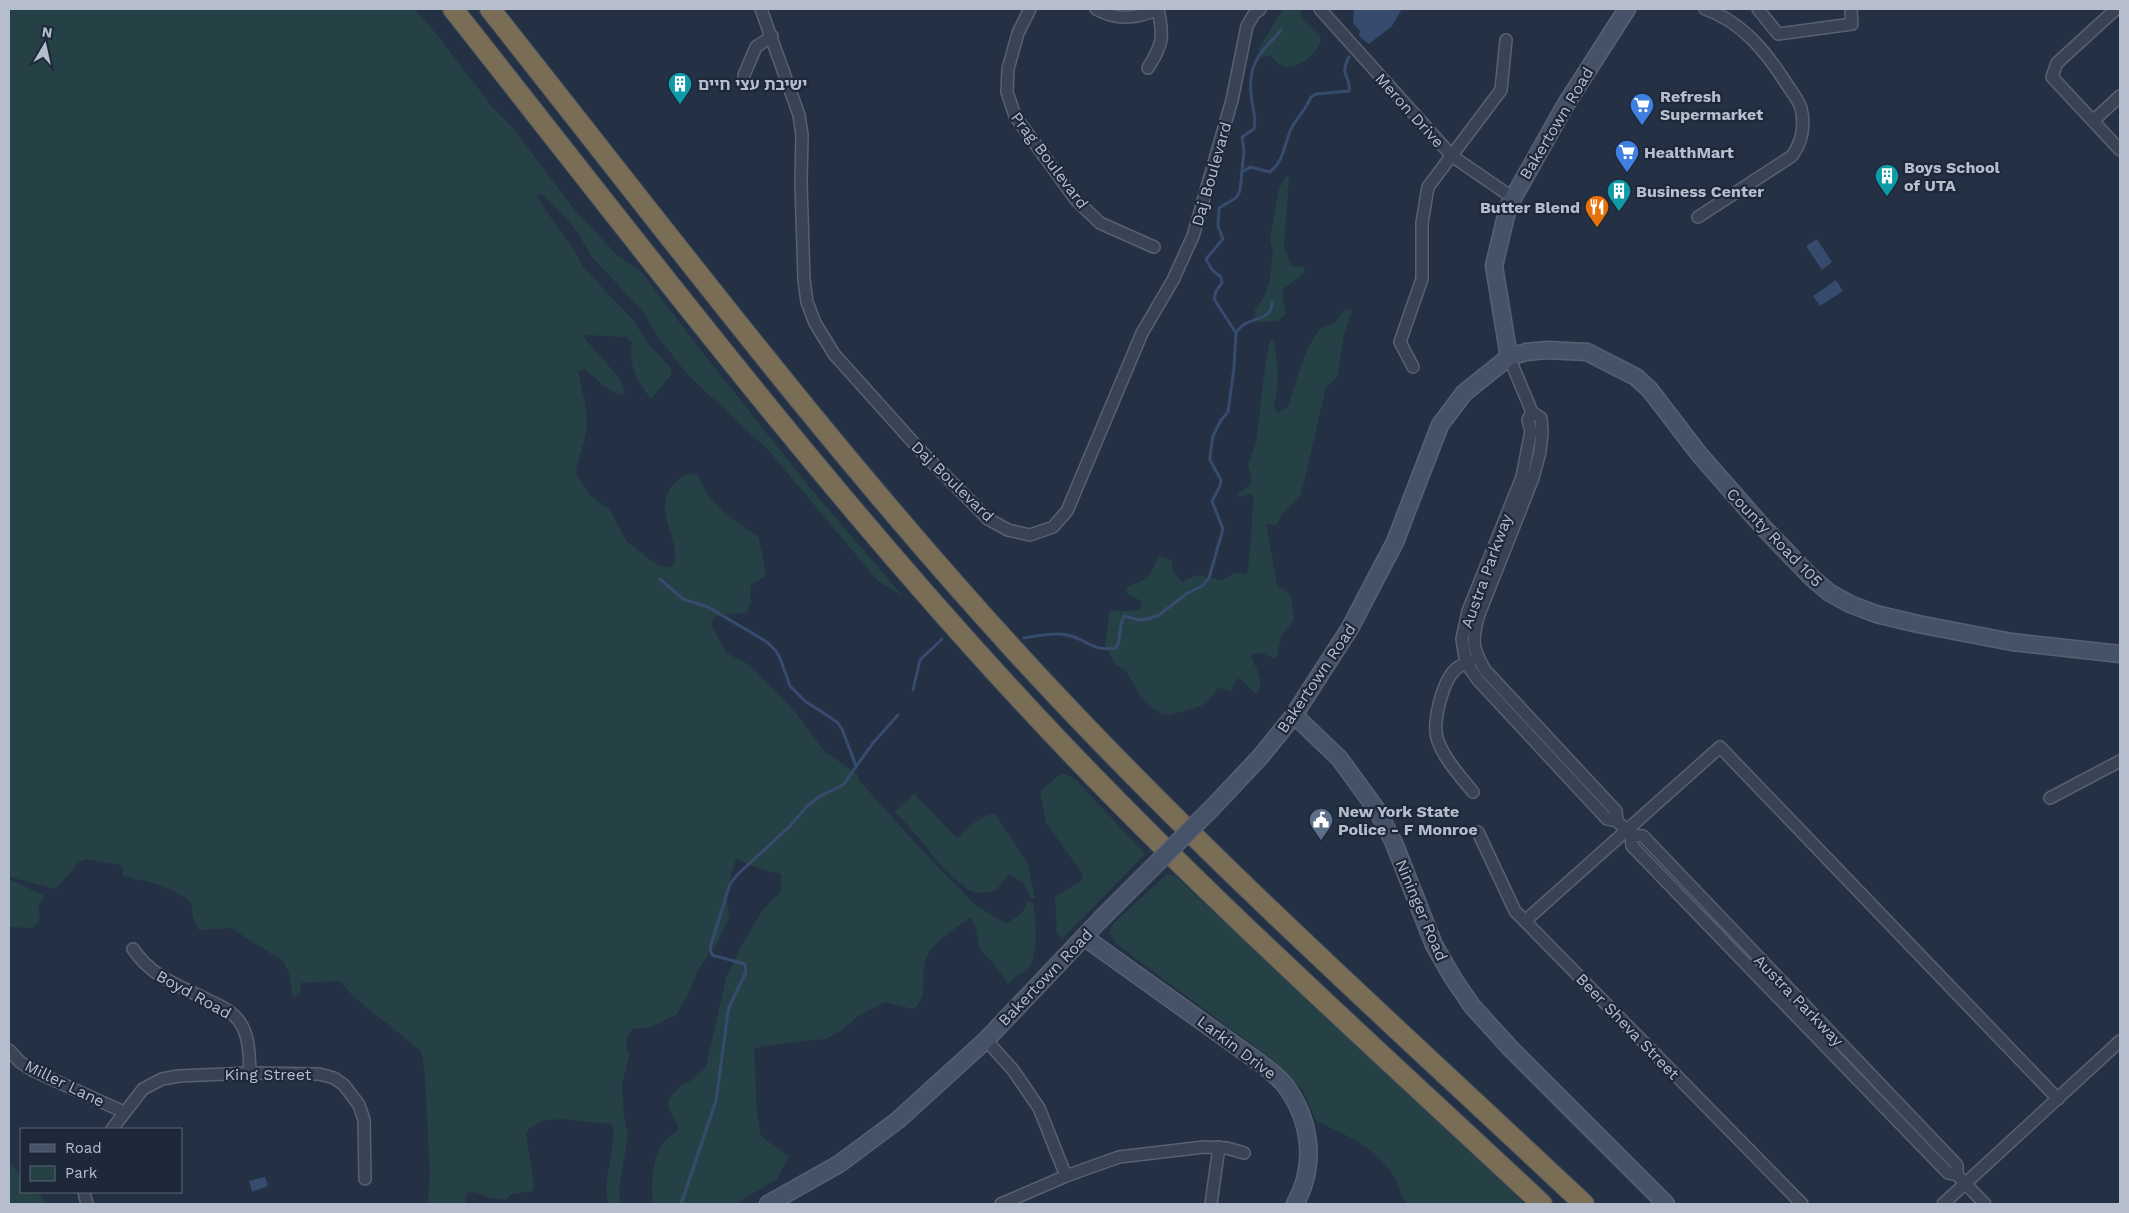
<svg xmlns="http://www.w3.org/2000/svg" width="2129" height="1213" font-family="'Work Sans','Noto Sans Hebrew',sans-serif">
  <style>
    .green { fill: #264145 }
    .water { fill: #364b6d }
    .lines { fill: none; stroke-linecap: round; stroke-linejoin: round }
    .stream { stroke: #364b6d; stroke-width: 3 }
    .street-casing { stroke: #576171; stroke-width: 14 }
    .secondary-casing { stroke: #576171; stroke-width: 19 }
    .highway-casing { stroke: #434e5e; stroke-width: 22 }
    .street { stroke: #394354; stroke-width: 11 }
    .secondary { stroke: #465267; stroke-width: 16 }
    .highway { stroke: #7a6d55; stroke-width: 20 }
    .secondary-bridge-casing { stroke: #576171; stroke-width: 19; stroke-linecap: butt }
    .secondary-bridge { stroke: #465267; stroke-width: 16 }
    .labels { text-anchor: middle; stroke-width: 4.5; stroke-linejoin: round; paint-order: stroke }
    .poi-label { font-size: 16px; font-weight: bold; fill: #b6becd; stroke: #1d2839; text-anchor: start }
    .street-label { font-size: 16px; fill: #b6becd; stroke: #1d2839 }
  </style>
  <rect width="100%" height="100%" fill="#243144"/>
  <!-- green -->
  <g class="green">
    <path d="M 9,9 L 414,9 L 440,38 L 493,108 L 511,126 L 573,208 L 616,254 L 642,273 L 696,344 L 811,489 L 903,596 L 878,581 L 769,451 L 687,374 L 659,338 L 644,313 L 592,257 L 577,232 L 565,217 L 544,196 L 537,194 L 540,202 L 574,250 L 583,267 L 632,319 L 650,346 L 671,368 L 671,375 L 651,399 C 636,379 629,369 632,342 L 626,337 L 583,335 C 591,349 627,381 625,393 L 621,395 C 607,390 596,379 585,369 L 578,371 C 582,392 589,410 586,432 C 584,446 577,460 576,474 L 590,495 L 610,510 L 626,541 L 656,564 L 665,567 L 673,566 C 684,538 647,510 677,481 C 683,475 691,473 698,475 C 708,503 733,521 758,536 L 766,572 L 764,577 L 751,585 L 750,595 L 751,601 L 747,612 L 715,616 L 711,624 L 726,653 L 746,663 L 778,694 L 794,711 L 823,750 L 857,774 L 858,779 L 917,845 L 974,904 L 1006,924 L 1022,913 L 1027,902 L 1033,902 C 1036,916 1038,953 1030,966 C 1025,972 1014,978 1008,984 L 994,964 L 983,953 L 979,945 L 975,925 L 971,917 C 956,928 933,941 926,959 C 919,976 930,998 913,1009 L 885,1002 L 858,1016 L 841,1031 L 825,1039 L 762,1046 L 754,1049 L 757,1113 L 761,1136 L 789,1157 L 777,1179 L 736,1204 L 653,1204 C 651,1187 652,1154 665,1141 C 668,1138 673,1134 677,1131 L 678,1125 L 668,1107 L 669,1099 L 679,1087 L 690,1081 L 706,1067 L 726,978 L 741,946 L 763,910 L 781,891 L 781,874 L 761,869 L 736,859 L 726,893 L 729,917 L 718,942 L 699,968 L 687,997 L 676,1015 L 651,1027 L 632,1029 L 627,1038 L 626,1047 L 629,1056 L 622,1085 L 624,1117 L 628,1135 L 619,1189 L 620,1204 L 609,1204 C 600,1188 617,1148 613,1125 C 608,1122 600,1124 594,1123 C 574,1120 540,1113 526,1133 L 534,1185 L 533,1191 L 512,1194 L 505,1200 L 489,1198 L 482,1194 L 473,1192 L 467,1193 L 465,1204 L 428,1204 L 430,1173 L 425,1079 L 423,1058 L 420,1050 L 355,998 L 339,981 L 301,983 L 300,994 L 293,998 L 289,973 L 284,962 L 231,928 L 199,930 L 193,917 L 191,901 C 178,893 165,886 150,882 C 140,879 131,879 122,875 L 123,869 L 120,865 L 84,859 L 78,863 L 56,889 L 10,877 L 9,879 L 43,895 L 43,900 L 38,906 L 40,915 L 39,922 L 33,928 L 9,927 Z"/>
    <path d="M 1283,9 L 1299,9 L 1304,21 L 1321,38 C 1320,54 1294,74 1279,64 C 1276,62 1273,58 1271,55 L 1261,58 L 1259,48 Z"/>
    <path d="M 1286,176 L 1289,179 L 1284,247 L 1291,266 L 1304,267 L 1305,273 L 1283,289 L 1282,296 L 1286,314 L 1277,321 L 1254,322 L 1255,309 L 1265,296 L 1270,279 L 1273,253 L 1270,239 L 1279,189 Z"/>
    <path d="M 1345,309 L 1352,310 L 1344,335 L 1337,378 L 1326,387 L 1301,495 L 1280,517 L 1278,523 L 1274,525 L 1266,523 L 1277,585 L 1291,595 L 1294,620 L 1281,636 L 1277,656 L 1273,658 L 1259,652 L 1251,656 C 1255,668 1267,683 1256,694 L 1241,679 L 1236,679 L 1231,692 L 1218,687 L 1214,694 L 1201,706 L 1169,715 L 1162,714 L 1154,709 L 1140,695 L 1125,670 L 1116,665 L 1105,646 L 1110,609 C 1118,613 1133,612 1141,608 L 1142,603 L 1138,599 L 1128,595 L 1126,588 C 1131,584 1136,584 1141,581 C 1151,575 1154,567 1158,557 L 1161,556 L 1171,560 L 1173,572 L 1182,582 L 1196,575 L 1222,580 L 1236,572 L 1247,575 C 1251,550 1251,524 1254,499 L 1250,493 L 1240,497 L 1237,495 L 1252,483 L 1248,464 L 1256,443 L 1266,358 L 1270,341 L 1273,337 L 1278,368 L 1277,391 L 1273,408 L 1279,413 L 1288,406 L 1304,357 L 1314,337 L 1321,328 L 1335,322 Z"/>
    <path d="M 1060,774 L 1065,774 L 1075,779 L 1145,854 L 1063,938 L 1057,934 L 1055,897 L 1081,881 L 1083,874 L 1046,823 L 1040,792 Z"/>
    <path d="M 914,794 L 957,838 C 966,830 984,811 996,815 L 1028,864 L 1035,899 L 1031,898 L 1023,883 L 1009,874 L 997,889 L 992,892 L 978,893 L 968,890 L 942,867 L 918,837 L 895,811 Z"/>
    <path d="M 1167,874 L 1174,875 L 1525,1204 L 1408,1204 C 1401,1198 1400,1188 1396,1180 C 1378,1148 1347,1135 1316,1121 L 1303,1090 L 1269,1057 L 1115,943 L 1110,933 L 1112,925 Z"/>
    <path d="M 9,1162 L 21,1175 L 21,1192 L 37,1192 L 47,1204 L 9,1204 Z"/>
  </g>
  <!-- water -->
  <g class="water">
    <path d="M 1354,9 L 1402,9 L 1392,26 L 1369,44 L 1359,36 L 1360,31 L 1353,23 Z"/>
    <path d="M 1817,239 L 1832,262 L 1822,270 L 1806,246 Z"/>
    <path d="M 1836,280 L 1843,291 L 1820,306 L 1813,296 Z"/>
    <path d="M 265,1177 L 268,1186 L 252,1192 L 249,1181 Z"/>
  </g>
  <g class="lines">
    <!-- stream -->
    <g class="stream">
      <path d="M 1241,173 L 1250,167 L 1270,172 C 1285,160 1284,143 1292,127 C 1298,117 1306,109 1311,97 L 1316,94 L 1349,91 C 1352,76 1338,77 1349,57"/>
      <path d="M 1236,333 C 1247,314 1272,324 1272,302"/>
      <path d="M 660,579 L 683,599 L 708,607 L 767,642 L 776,651 L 780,658 L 790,686 L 805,701 L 837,722 L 842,729 L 856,766"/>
      <path d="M 1024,638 C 1037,636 1054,632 1067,635 C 1087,639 1092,652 1116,648 C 1122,638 1118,626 1124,616 L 1139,620 L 1148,619 L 1159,615 L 1186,594 L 1202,586 L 1209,578 L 1223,529 L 1212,501 L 1220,486 L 1221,480 L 1210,460 L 1210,456 L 1213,436 L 1221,420 L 1228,412 L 1234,368 L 1236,333 L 1214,299 L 1216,291 L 1222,283 L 1221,277 L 1212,270 L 1206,259 L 1223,239 L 1218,226 L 1219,208 L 1236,198 L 1240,191 L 1244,151 L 1242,137 L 1254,129 C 1257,117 1252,106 1251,94 C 1248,61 1262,52 1281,30"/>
      <path d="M 913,690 L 920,660 L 942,639"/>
      <path d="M 681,1204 L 716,1101 L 727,1019 L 729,1007 L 746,972 L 745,964 L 712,955 L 710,948 L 730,884 L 738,874 L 790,826 L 808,805 L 822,795 L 843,785 L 873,743 L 898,715"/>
    </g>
    <defs>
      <g id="street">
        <path d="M 761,9 L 799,115 L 802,135 L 801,183 L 804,280 L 807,302 L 815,323 L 834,354 L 920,450 L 988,519 L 1008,530 L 1030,535 L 1053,527 L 1067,511 L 1142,333 L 1173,280 L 1193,236 L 1232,100 L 1247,26 L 1254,14 L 1260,9"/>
        <path d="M 1030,9 L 1018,33 L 1008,69 L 1007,92 L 1015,116 L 1076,200 L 1100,223 L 1154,247"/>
        <path d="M 1096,9 C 1117,21 1137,19 1158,9"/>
        <path d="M 1320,9 L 1452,156 L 1513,198"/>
        <path d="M 1758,9 L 1778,34 L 1852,24 L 1851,9"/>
        <path d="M 2116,9 L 2057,63 L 2052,77 L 2120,150"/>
        <path d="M 1148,68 C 1163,44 1164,37 1158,9"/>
        <path d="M 744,75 L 756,47 L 772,36"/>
        <path d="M 2093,121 L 2120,96"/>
        <path d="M 1698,217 L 1792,156 C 1802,142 1805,125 1801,108 C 1799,101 1792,92 1788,86 C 1767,53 1743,22 1705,9"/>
        <path d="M 1509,357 L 1532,412 L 1541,418 L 1542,432 L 1540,452 L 1533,478 L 1478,617 C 1472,641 1472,648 1485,670 L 1616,811 L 1617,821"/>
        <path d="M 1413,367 L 1400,342 L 1422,279 L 1422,223 L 1428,187 L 1501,90 L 1506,40"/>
        <path d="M 1532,412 L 1528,420 L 1531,431 L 1522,477 L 1468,611 L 1462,639 L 1466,663 L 1478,680 L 1607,819 L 1617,821 L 1631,835 L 1632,846 L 1948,1173 L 1957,1175 L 1985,1204"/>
        <path d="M 1471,661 C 1467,663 1461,665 1457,668 C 1443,679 1431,724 1438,741 C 1445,760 1461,777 1473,792"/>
        <path d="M 2050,798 L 2120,761"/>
        <path d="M 1478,832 L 1515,911 L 1802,1204"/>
        <path d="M 1631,835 L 1643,836 L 1957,1165 L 1957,1175"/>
        <path d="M 1525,921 L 1720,747 L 2058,1099"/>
        <path d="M 133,949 C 152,977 178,985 208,1000 C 219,1005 232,1011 239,1021 C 250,1036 249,1056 250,1073"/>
        <path d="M 986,1040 L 1013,1070 L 1039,1108 L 1066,1176"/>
        <path d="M 9,1050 L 20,1062 L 34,1071 L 124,1112"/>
        <path d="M 112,1129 L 143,1089 L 162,1079 L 179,1076 L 250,1073 L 319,1074 L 334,1078 L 344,1085 L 359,1105 L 364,1120 L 365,1179"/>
        <path d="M 84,1192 L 87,1204"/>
        <path d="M 1001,1204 L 1066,1176 L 1119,1157 L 1204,1147 L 1227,1148 L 1244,1153"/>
        <path d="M 1211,1204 L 1219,1147"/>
        <path d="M 1943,1204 L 2120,1041"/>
      </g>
      <g id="secondary">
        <path d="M 1509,357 L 1494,266 L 1508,207 L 1566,104 L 1627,9"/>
        <path d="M 1294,715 L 1339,758 L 1377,810 L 1394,843 L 1434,945 L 1453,978 L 1472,1006 L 1512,1050 L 1666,1204"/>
        <path d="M 1213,807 L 1261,756 L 1294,715 L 1350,628 L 1395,542 L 1440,425 L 1464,393 L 1509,357 L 1526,352 L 1547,350 L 1587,352 L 1636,377 L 1650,390 L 1699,454 L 1762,526 L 1812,578 L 1830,593 L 1850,604 L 1876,614 L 1918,624 L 2012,642 L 2120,654"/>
        <path d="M 1084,937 L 1260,1063 C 1268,1069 1277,1076 1284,1084 C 1311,1119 1317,1165 1295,1204"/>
        <path d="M 768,1204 L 839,1164 L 898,1120 L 986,1040 L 1100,920 L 1156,864"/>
      </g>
      <g id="highway">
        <path d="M 453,9 C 638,243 818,481 1021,700 C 1185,878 1366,1039 1542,1204"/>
        <path d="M 490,9 C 666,231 836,457 1028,665 C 1203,855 1396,1027 1584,1204"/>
      </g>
    </defs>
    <!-- street casing -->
    <use href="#street" class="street-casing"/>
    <!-- secondary casing -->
    <use href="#secondary" class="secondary-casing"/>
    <!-- highway casing -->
    <use href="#highway" class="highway-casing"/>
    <!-- street -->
    <use href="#street" class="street"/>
    <!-- secondary -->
    <use href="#secondary" class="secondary"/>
    <!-- highway -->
    <use href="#highway" class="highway"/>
    <defs>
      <path id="secondary-bridge" d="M 1156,864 L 1213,807"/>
    </defs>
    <!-- secondary-bridge casing -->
    <use href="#secondary-bridge" class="secondary-bridge-casing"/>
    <!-- secondary-bridge -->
    <use href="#secondary-bridge" class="secondary-bridge"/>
  </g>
  <!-- icons -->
  <defs>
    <symbol id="building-pin" viewBox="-11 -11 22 30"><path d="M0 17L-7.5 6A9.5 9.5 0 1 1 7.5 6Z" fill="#0f9aa8" stroke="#1d2839"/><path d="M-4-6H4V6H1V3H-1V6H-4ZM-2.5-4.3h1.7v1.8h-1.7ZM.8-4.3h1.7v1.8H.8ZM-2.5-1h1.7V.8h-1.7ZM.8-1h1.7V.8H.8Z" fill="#fff"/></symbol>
    <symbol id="supermarket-pin" viewBox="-11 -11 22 30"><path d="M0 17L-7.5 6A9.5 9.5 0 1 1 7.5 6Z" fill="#3f7fe0" stroke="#1d2839"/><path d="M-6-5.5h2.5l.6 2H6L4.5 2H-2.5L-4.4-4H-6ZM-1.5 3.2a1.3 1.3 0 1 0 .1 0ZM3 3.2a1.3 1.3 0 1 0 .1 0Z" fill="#fff"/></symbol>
    <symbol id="restaurant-pin" viewBox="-11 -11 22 30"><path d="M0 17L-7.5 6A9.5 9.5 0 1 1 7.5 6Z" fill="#e8710a" stroke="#1d2839"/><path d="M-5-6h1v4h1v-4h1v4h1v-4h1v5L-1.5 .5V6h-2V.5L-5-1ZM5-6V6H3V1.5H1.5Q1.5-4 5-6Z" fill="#fff"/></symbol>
    <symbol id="civic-pin" viewBox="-11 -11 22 30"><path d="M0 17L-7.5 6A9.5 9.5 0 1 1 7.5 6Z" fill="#5c6f8a" stroke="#1d2839"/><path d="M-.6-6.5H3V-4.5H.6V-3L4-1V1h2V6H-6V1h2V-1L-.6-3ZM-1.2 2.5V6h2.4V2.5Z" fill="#fff"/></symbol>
  </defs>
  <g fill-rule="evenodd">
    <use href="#building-pin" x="666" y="70" width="28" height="38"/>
    <use href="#supermarket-pin" x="1628" y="91" width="28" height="38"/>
    <use href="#supermarket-pin" x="1613" y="138" width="28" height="38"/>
    <use href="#building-pin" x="1873" y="162" width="28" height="38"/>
    <use href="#building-pin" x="1605" y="177" width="28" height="38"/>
    <use href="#restaurant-pin" x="1583" y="193" width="28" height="38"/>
    <use href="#civic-pin" x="1307" y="806" width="28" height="38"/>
  </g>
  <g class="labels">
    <!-- poi labels -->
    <g class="poi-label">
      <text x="698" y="90">ישיבת עצי חיים</text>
      <text x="1660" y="102">Refresh<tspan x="1660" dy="18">Supermarket</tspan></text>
      <text x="1644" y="158">HealthMart</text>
      <text x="1904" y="173">Boys School<tspan x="1904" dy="18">of UTA</tspan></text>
      <text x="1636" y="197">Business Center</text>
      <text x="1580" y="213" text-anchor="end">Butter Blend</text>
      <text x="1338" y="817">New York State<tspan x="1338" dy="18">Police - F Monroe</tspan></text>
    </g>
    <!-- street labels -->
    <g class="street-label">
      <text transform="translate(1410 110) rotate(48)" y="6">Meron Drive</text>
      <text transform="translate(1556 123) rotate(-59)" y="6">Bakertown Road</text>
      <text transform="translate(1050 160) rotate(53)" y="6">Prag Boulevard</text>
      <text transform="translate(1211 174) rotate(-74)" y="6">Daj Boulevard</text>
      <text transform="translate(953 481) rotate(44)" y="6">Daj Boulevard</text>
      <text transform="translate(1775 537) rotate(46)" y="6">County Road 105</text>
      <text transform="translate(1486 571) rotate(-70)" y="6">Austra Parkway</text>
      <text transform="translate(1316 678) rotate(-56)" y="6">Bakertown Road</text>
      <text transform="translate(1422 910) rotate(67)" y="6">Nininger Road</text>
      <text transform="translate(1045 977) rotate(-46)" y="6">Bakertown Road</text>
      <text transform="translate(194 994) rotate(29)" y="6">Boyd Road</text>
      <text transform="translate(1799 1000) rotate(46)" y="6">Austra Parkway</text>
      <text transform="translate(1628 1026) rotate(46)" y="6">Beer Sheva Street</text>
      <text transform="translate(1237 1047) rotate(37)" y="6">Larkin Drive</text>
      <text x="268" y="1080">King Street</text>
      <text transform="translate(65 1083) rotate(26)" y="6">Miller Lane</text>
    </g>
  </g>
  <!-- border -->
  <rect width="2129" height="1213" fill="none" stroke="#b6becd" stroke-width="20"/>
  <!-- legend -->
  <rect x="20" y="1128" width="162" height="65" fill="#1d2839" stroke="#5a6474"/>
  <rect x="30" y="1144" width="25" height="8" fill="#465267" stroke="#5a6474"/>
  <text x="65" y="1153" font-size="15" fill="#b6becd">Road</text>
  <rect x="30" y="1166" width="25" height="15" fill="#264145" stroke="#5a6474"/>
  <text x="65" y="1178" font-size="15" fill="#b6becd">Park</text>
  <!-- north arrow -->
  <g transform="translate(45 45) rotate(9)" stroke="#1d2839" stroke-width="4" paint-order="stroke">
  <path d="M0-4L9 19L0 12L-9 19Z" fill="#b6becd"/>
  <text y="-8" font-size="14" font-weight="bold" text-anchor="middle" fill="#b6becd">N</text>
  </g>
</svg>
